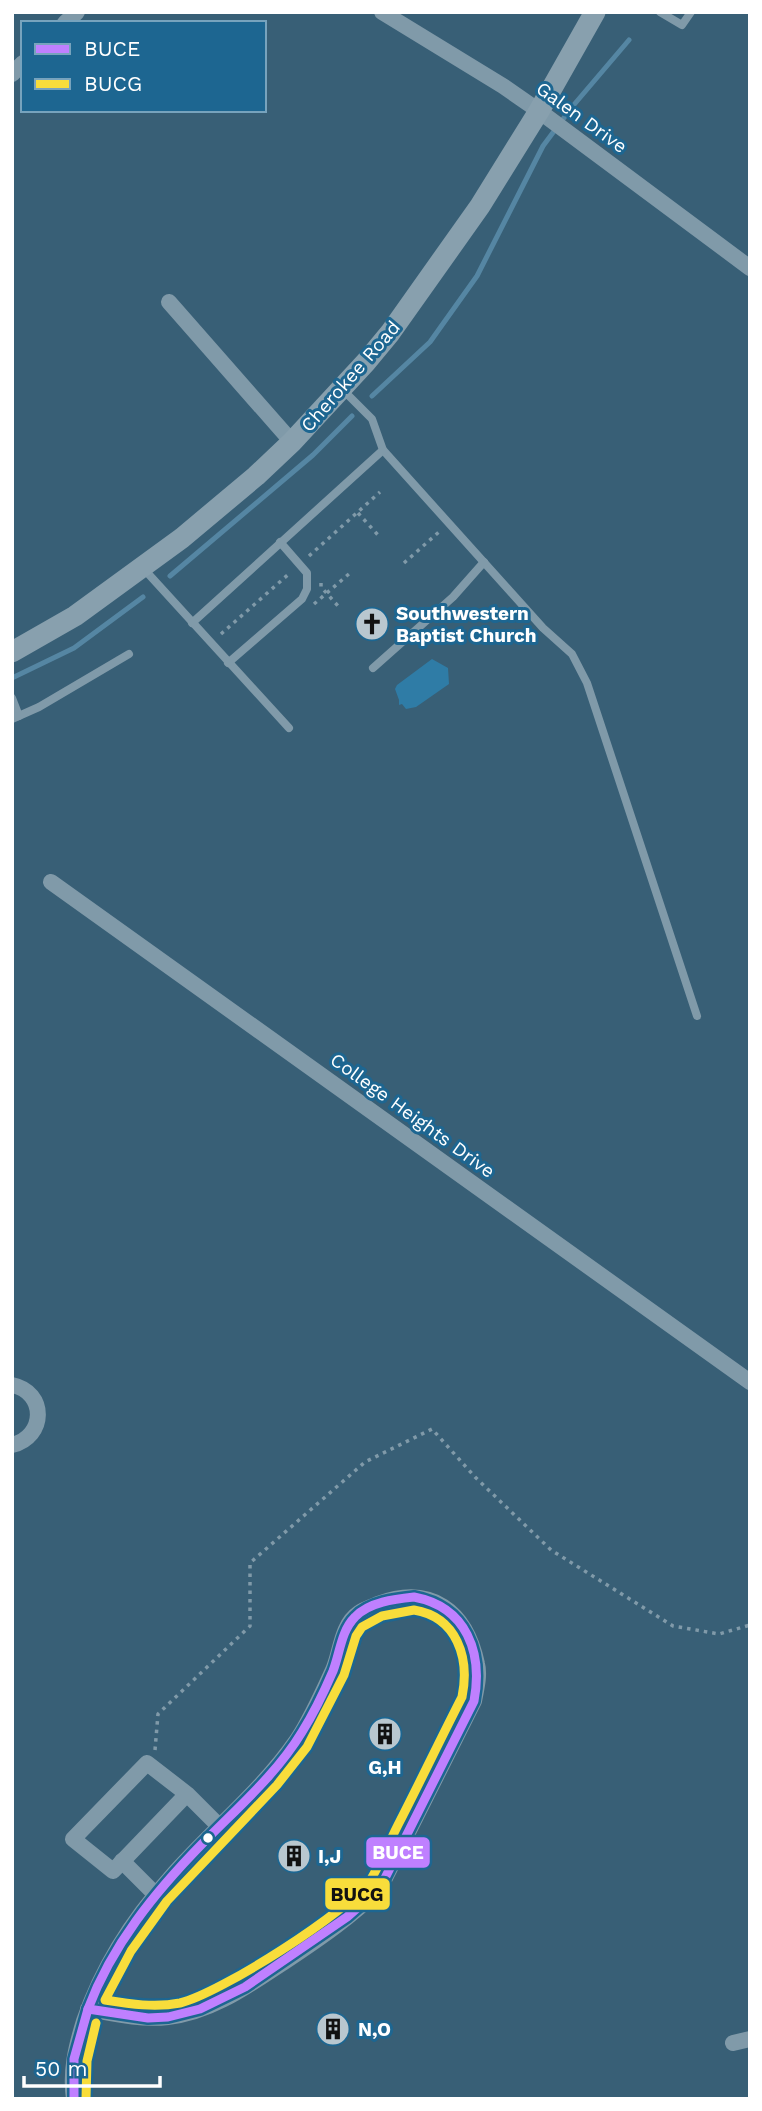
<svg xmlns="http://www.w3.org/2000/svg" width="762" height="2111" font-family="'Work Sans',sans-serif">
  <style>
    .green { fill: #2f7ca6 }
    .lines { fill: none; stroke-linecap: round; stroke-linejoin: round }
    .stream { stroke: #5586a3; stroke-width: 5 }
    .path { stroke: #809aa9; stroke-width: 3.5; stroke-dasharray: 3.5 5; stroke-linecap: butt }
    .service { stroke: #809aa9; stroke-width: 8 }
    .minor { stroke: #809aa9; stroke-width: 16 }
    .secondary { stroke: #88a0ae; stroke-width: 21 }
    .bus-1-casing { stroke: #1d6691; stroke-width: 14 }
    .bus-2-casing { stroke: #1d6691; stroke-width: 14 }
    .bus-1 { stroke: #bf80ff; stroke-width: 9 }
    .bus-2 { stroke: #f8dd3b; stroke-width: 9 }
    .bus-dot { fill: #fff; stroke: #1d6691; stroke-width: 2.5 }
    .labels { text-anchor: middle; stroke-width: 6; stroke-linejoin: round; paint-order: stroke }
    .street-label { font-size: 19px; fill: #fff; stroke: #1d6691 }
    .poi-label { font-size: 19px; font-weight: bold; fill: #fff; stroke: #1d6691; text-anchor: start }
    .line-badge { stroke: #1d6691; stroke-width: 2.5 }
    .badge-label { font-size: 19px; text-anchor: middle; font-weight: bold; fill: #fff }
    .pale-badge-label { font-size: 19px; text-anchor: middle; font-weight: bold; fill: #111 }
  </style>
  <rect width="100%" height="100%" fill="#385f76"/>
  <!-- green -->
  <path class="green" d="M 432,659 L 448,668 L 449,684 L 416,707 L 406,709 L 402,704 L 399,705 L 399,700 L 395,689 L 397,685 Z"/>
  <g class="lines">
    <!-- stream -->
    <g class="stream">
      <path d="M 372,396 L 430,342 L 477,276 L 543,146 L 572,107 L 629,40"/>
      <path d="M 170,576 L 313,455 L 352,416"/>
      <path d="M 12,678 L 74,648 L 143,597"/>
    </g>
    <!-- path -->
    <g class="path">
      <path d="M 358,513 L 378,535 L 375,538"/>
      <path d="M 309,556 L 380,492"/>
      <path d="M 404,563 L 440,531"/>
      <path d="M 321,583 L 321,587 L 339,607"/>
      <path d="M 314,604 L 350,573"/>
      <path d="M 221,634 L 291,572"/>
      <path d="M 155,1750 L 158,1714 L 250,1626 L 250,1563 L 365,1462 L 432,1429 L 475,1477 L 551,1550 L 673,1626 L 719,1634 L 750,1625"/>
    </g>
    <!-- service -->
    <g class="service">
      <path d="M 660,12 L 682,25 L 691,12"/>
      <path d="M 343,390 L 372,419 L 383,450 L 543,628 L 572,654 L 587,683 L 697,1016"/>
      <path d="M 143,568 L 289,728"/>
      <path d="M 192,623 L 383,450"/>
      <path d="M 228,663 L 302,599 L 307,589 L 307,573 L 280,542"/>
      <path d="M 373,668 L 453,597 L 484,562"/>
      <path d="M 12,698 L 19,716"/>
      <path d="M 12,719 L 39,707 L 129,654"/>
    </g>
    <!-- minor -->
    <g class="minor">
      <path d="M 382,12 L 503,86 L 539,111 L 750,268"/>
      <path d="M 65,23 L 77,12"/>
      <path d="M 12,74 L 23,63"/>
      <path d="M 169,302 L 292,442"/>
      <path d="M 51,882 L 750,1382"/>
      <path d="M 12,1385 C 47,1392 46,1437 12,1445"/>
      <path d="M 187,1794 L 113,1871 L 73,1839 L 147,1763 L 187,1794 L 220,1827"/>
      <path d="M 122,1861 L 156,1895"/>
      <path d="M 733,2043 L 750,2039"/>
      <path d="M 74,2099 C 70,2071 76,2047 84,2021 C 102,1968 134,1918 171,1877 C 212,1830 261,1792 297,1740 C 311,1719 322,1694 333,1670 C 341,1652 341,1625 359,1613 C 364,1609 372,1607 378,1604 C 431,1584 466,1611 477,1664 C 480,1675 476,1690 474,1701 L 380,1888 C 352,1916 320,1938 287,1960 C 250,1984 213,2012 168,2017 C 141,2020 115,2014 88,2009"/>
    </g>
    <!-- secondary -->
    <path class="secondary" d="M 12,652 L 75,616 L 182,538 L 256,476 L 292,442 L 366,362 L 390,333 L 480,206 L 539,111 L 595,12"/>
    <defs>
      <g id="bus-1">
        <path d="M 414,1597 C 467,1607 483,1653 474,1701 L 380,1888 L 347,1917 L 245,1987 L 200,2009 L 168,2017 L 148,2018 L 88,2009 C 112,1945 155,1892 202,1844 C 237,1808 276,1775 302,1732 C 314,1713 324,1692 333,1671 C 340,1653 341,1631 355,1617 C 369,1602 395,1599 414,1597 Z"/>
        <path d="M 74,2099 L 74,2059 L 88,2009"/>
      </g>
      <g id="bus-2">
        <path d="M 414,1610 C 457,1617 470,1658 462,1697 C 441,1738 421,1780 400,1821 C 390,1840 382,1861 371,1879 C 350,1911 219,1994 180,2003 C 155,2008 130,2004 105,2000 L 131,1951 L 167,1901 L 277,1785 L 307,1747 L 344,1675 L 356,1636 L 362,1627 L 382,1616 Z"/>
        <path d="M 86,2098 L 87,2061 L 96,2023"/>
      </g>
    </defs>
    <!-- bus-1 casing -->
    <use href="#bus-1" class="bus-1-casing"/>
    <!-- bus-2 casing -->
    <use href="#bus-2" class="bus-2-casing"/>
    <!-- bus-1 -->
    <use href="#bus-1" class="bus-1"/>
    <!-- bus-2 -->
    <use href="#bus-2" class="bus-2"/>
  </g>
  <!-- icons -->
  <defs>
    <symbol id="church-disc" viewBox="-11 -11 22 22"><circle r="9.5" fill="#b9c7cf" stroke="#1d6691"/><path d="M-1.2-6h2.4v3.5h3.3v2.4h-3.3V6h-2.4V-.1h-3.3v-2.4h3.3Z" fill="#111"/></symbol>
    <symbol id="building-disc" viewBox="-11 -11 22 22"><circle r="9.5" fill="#b9c7cf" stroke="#1d6691"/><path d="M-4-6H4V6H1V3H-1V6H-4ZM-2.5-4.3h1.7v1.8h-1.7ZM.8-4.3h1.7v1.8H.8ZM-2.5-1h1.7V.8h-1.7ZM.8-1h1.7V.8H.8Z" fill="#111"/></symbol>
  </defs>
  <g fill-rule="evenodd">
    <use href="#church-disc" x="353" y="605" width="38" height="38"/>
    <use href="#building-disc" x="366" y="1715" width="38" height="38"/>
    <use href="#building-disc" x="275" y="1837" width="38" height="38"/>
    <use href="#building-disc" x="314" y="2010" width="38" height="38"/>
  </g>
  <!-- markers -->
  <circle class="bus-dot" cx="208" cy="1838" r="6"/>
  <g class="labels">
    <!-- street labels -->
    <g class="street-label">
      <text transform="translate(582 117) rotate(36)" y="7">Galen Drive</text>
      <text transform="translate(350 376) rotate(-49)" y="7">Cherokee Road</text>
      <text transform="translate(413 1115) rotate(36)" y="7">College Heights Drive</text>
    </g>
    <!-- poi labels -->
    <g class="poi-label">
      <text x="396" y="620">Southwestern<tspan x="396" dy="22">Baptist Church</tspan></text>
      <text x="385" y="1774" text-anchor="middle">G,H</text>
      <text x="318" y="1863">I,J</text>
      <text x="358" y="2036">N,O</text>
    </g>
  </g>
  <g class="line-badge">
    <rect x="365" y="1836" width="66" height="33" rx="7" fill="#bf80ff"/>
    <rect x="324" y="1877" width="67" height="34" rx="7" fill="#f8dd3b"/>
  </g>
  <g class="badge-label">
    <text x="398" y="1859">BUCE</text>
  </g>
  <g class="pale-badge-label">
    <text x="357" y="1901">BUCG</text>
  </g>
  <!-- border -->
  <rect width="762" height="2111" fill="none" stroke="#ffffff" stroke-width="28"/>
  <!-- legend -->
  <rect x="21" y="21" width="245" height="91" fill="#1d6691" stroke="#77a3bd" stroke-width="2"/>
  <rect x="35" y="44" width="35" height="10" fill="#bf80ff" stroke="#77a3bd" stroke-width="2"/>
  <text x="84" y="56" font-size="21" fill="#ffffff">BUCE</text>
  <rect x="35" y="79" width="35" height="10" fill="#f8dd3b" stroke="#77a3bd" stroke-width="2"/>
  <text x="84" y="91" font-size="21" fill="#ffffff">BUCG</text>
  <!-- scale -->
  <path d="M24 2076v10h136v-10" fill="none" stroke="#ffffff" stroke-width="3.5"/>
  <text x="35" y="2076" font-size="21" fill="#ffffff" stroke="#1d6691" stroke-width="5" paint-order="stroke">50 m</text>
</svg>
